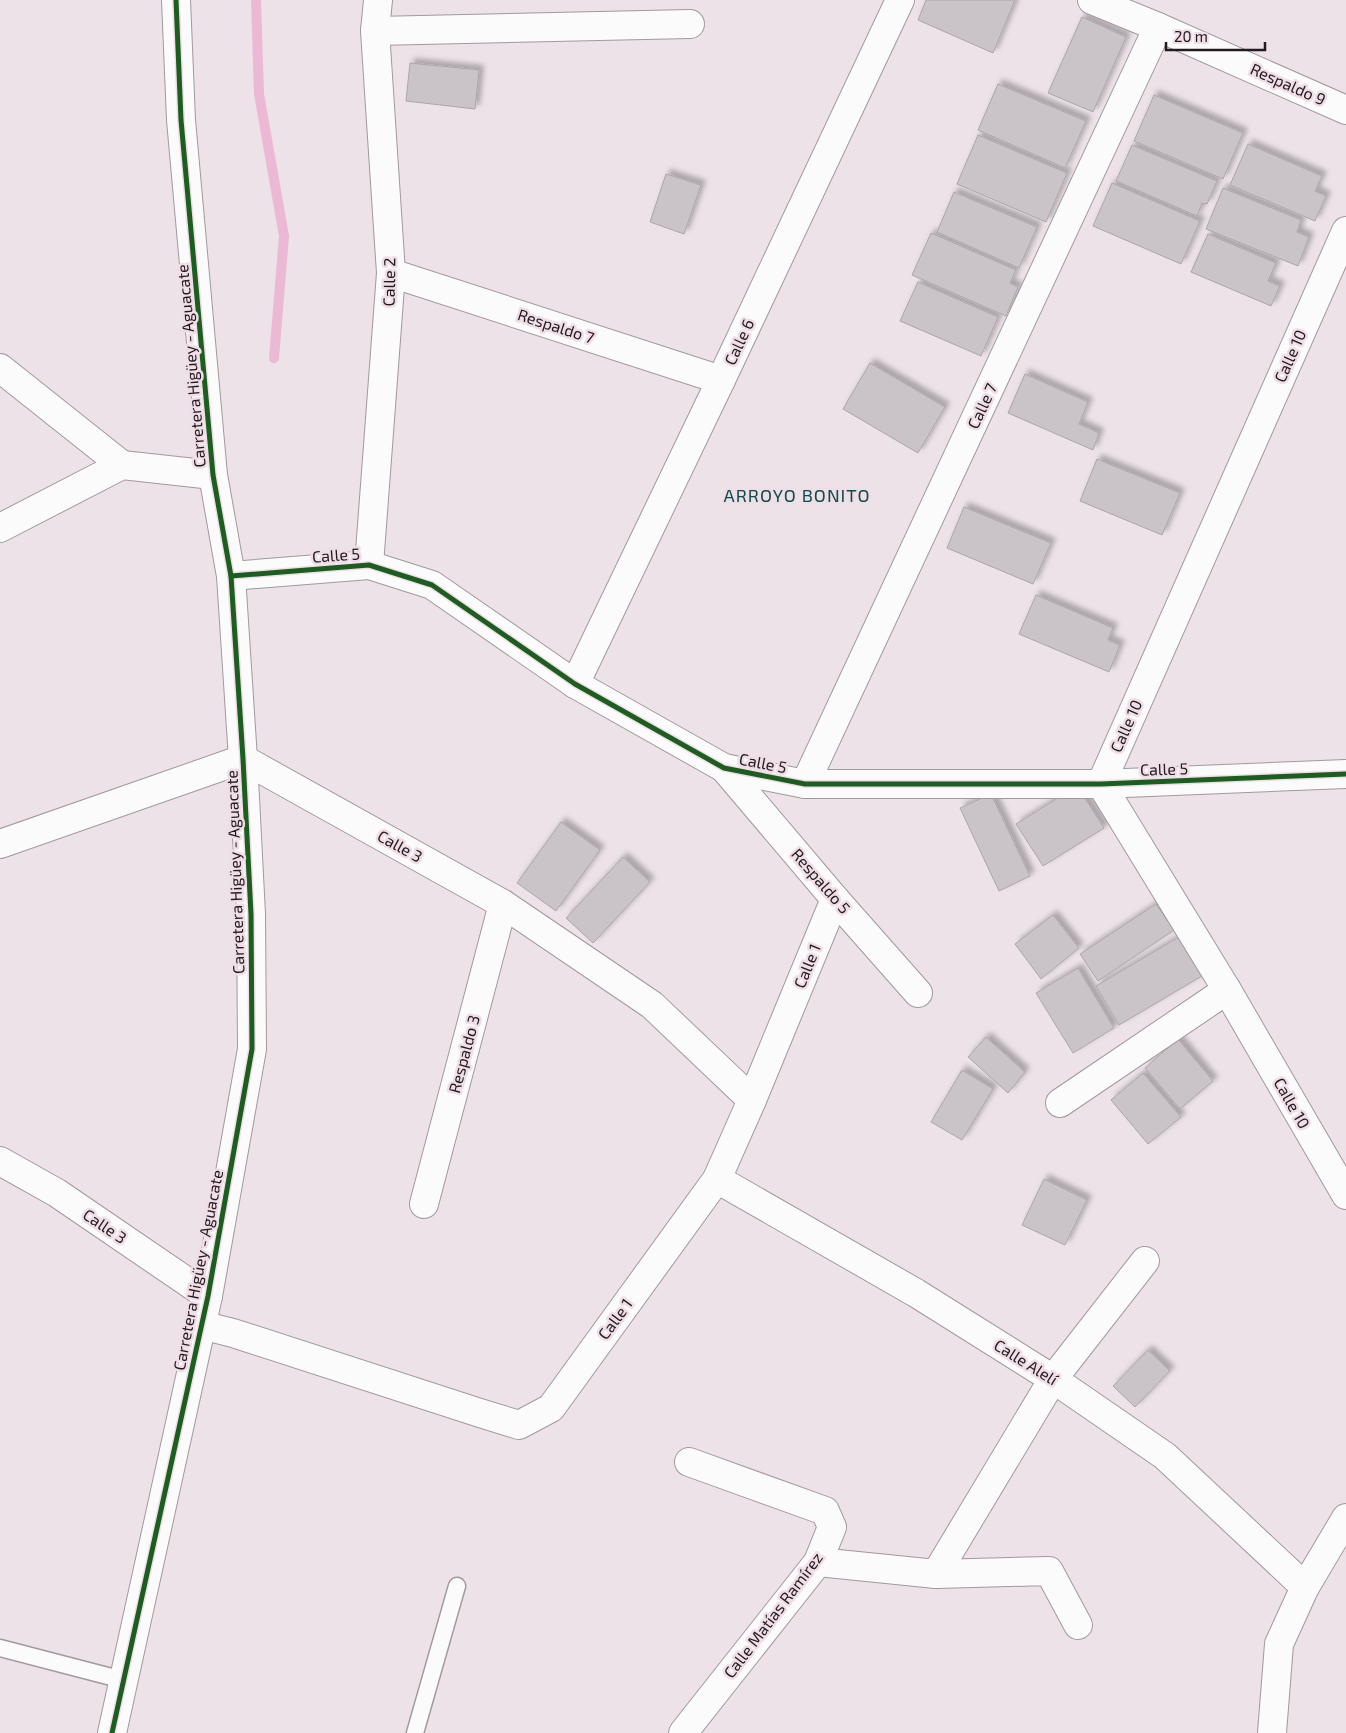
<svg xmlns="http://www.w3.org/2000/svg" width="1346" height="1733" font-family="'Exo 2',sans-serif">
  <style>
    .lines { fill: none; stroke-linecap: round; stroke-linejoin: round }
    .stream { stroke: #ebb9d4; stroke-width: 10 }
    .building { fill: #cac3c7; stroke: #aca5a9; filter: url(#shadow) }
    .service-casing { stroke: #a1999d; stroke-width: 19 }
    .minor-casing { stroke: #a1999d; stroke-width: 30 }
    .service { stroke: #fcfbfb; stroke-width: 16 }
    .minor { stroke: #fcfbfb; stroke-width: 28 }
    .cycleway-casing { stroke: #f0dee7; stroke-width: 8 }
    .cycleway { stroke: #1b5e20; stroke-width: 5 }
    .labels { text-anchor: middle; stroke-width: 5; stroke-linejoin: round; paint-order: stroke }
    .street-label { font-size: 16px; fill: #211a1e; stroke: #f0dee7 }
    .neighbourhood-label { font-size: 18px; letter-spacing: 1px; fill: #0c4c4c; stroke: #f0dee7 }
  </style>
  <defs>
    <filter id="shadow"><feDropShadow dx="4.5" dy="-4.5" stdDeviation="2.5" flood-color="#0004"/></filter>
  </defs>
  <rect width="100%" height="100%" fill="#ece2e7"/>
  <g class="lines">
    <!-- stream -->
    <path class="stream" d="M 256,0 L 259,94 L 284,236 L 274,358"/>
  </g>
  <!-- building -->
  <g class="building">
    <path d="M 926,0 L 1015,0 L 993,53 L 918,20 Z"/>
    <path d="M 1082,17 L 1126,37 L 1093,112 L 1048,93 Z"/>
    <path d="M 410,63 L 479,70 L 475,109 L 406,101 Z"/>
    <path d="M 998,84 L 1086,121 L 1065,168 L 978,130 Z"/>
    <path d="M 1154,95 L 1243,133 L 1223,179 L 1134,141 Z"/>
    <path d="M 978,135 L 1067,173 L 1046,222 L 957,184 Z"/>
    <path d="M 1248,144 L 1322,176 L 1315,191 L 1326,196 L 1315,221 L 1230,185 Z"/>
    <path d="M 1132,145 L 1217,181 L 1207,204 L 1202,203 L 1197,216 L 1116,181 Z"/>
    <path d="M 666,174 L 701,185 L 684,234 L 650,222 Z"/>
    <path d="M 1112,183 L 1200,221 L 1181,264 L 1093,226 Z"/>
    <path d="M 1223,188 L 1301,220 L 1297,232 L 1309,237 L 1298,266 L 1206,229 Z"/>
    <path d="M 954,192 L 1037,227 L 1019,268 L 937,232 Z"/>
    <path d="M 931,233 L 1016,270 L 1010,283 L 1018,287 L 1006,316 L 912,275 Z"/>
    <path d="M 1208,234 L 1276,263 L 1268,281 L 1280,286 L 1271,306 L 1191,272 Z"/>
    <path d="M 918,282 L 998,317 L 981,356 L 900,321 Z"/>
    <path d="M 870,363 L 945,407 L 918,453 L 843,409 Z"/>
    <path d="M 1025,374 L 1088,402 L 1079,424 L 1099,433 L 1093,450 L 1008,413 Z"/>
    <path d="M 1097,459 L 1180,493 L 1162,535 L 1080,501 Z"/>
    <path d="M 964,507 L 1051,543 L 1033,584 L 947,548 Z"/>
    <path d="M 1036,595 L 1113,628 L 1108,640 L 1120,645 L 1109,672 L 1019,634 Z"/>
    <path d="M 1077,786 L 1104,828 L 1043,866 L 1016,824 Z"/>
    <path d="M 991,794 L 1030,876 L 999,891 L 960,808 Z"/>
    <path d="M 561,822 L 600,850 L 556,911 L 517,883 Z"/>
    <path d="M 623,857 L 650,882 L 593,943 L 566,918 Z"/>
    <path d="M 1156,904 L 1174,930 L 1098,981 L 1080,954 Z"/>
    <path d="M 1053,915 L 1079,948 L 1041,979 L 1015,944 Z"/>
    <path d="M 1184,934 L 1207,973 L 1119,1025 L 1096,986 Z"/>
    <path d="M 1078,968 L 1114,1028 L 1073,1053 L 1036,993 Z"/>
    <path d="M 986,1037 L 1025,1072 L 1008,1093 L 968,1057 Z"/>
    <path d="M 1178,1039 L 1213,1081 L 1180,1109 L 1145,1068 Z"/>
    <path d="M 962,1070 L 993,1089 L 962,1140 L 931,1122 Z"/>
    <path d="M 1143,1073 L 1181,1117 L 1148,1144 L 1111,1100 Z"/>
    <path d="M 1044,1179 L 1087,1200 L 1065,1245 L 1022,1225 Z"/>
    <path d="M 1148,1350 L 1170,1371 L 1135,1407 L 1113,1386 Z"/>
  </g>
  <g class="lines">
    <defs>
      <g id="service">
        <path d="M 0,1648 L 123,1680"/>
        <path d="M 415,1733 L 457,1586"/>
      </g>
      <g id="minor">
        <path d="M 1092,0 L 1158,27 L 1346,110"/>
        <path d="M 375,31 L 690,24"/>
        <path d="M 1346,231 L 1101,784 L 1227,990 L 1346,1195"/>
        <path d="M 391,273 L 721,380"/>
        <path d="M 0,368 L 122,465"/>
        <path d="M 0,528 L 122,465 L 213,475"/>
        <path d="M 369,565 L 391,273 L 375,31 L 378,0"/>
        <path d="M 231,576 L 369,565 L 432,585 L 575,684 L 724,768 L 805,784 L 1101,784 L 1346,774"/>
        <path d="M 575,684 L 721,380 L 900,0"/>
        <path d="M 724,768 L 835,899 L 918,993"/>
        <path d="M 805,784 L 1158,27"/>
        <path d="M 0,844 L 243,759 L 503,904 L 652,1005 L 752,1100"/>
        <path d="M 1060,1103 L 1227,990"/>
        <path d="M 0,1161 L 57,1193 L 208,1296"/>
        <path d="M 717,1179 L 916,1293 L 1053,1379 L 1165,1456 L 1305,1587"/>
        <path d="M 424,1204 L 503,904"/>
        <path d="M 201,1325 L 233,1333 L 480,1413 L 519,1425 L 551,1408 L 717,1179 L 752,1100 L 835,899"/>
        <path d="M 818,1562 L 936,1574 L 1053,1379 L 1145,1261"/>
        <path d="M 936,1574 L 1049,1571 L 1078,1625"/>
        <path d="M 112,1733 L 208,1296 L 252,1049 L 251,914 L 243,759 L 231,576 L 213,475 L 181,120 L 176,0"/>
        <path d="M 683,1733 L 818,1562 L 832,1527 L 825,1511 L 689,1462"/>
        <path d="M 1272,1733 L 1279,1644 L 1305,1587 L 1346,1518"/>
      </g>
    </defs>
    <!-- service casing -->
    <use href="#service" class="service-casing"/>
    <!-- minor casing -->
    <use href="#minor" class="minor-casing"/>
    <!-- service -->
    <use href="#service" class="service"/>
    <!-- minor -->
    <use href="#minor" class="minor"/>
    <defs>
      <g id="cycleway">
        <path d="M 231,576 L 369,565 L 432,585 L 575,684 L 724,768 L 805,784 L 1101,784 L 1346,774"/>
        <path d="M 112,1733 L 208,1296 L 252,1049 L 251,914 L 243,759 L 231,576 L 213,475 L 181,120 L 176,0"/>
      </g>
    </defs>
    <!-- cycleway casing -->
    <use href="#cycleway" class="cycleway-casing"/>
    <!-- cycleway -->
    <use href="#cycleway" class="cycleway"/>
  </g>
  <g class="labels">
    <!-- street labels -->
    <g class="street-label">
      <text transform="translate(1288 84) rotate(24)" y="6">Respaldo 9</text>
      <text transform="translate(389 282) rotate(-89)" y="6">Calle 2</text>
      <text transform="translate(556 326) rotate(18)" y="6">Respaldo 7</text>
      <text transform="translate(739 342) rotate(-65)" y="6">Calle 6</text>
      <text transform="translate(1290 356) rotate(-66)" y="6">Calle 10</text>
      <text transform="translate(191 366) rotate(-95)" y="6">Carretera Higüey - Aguacate</text>
      <text transform="translate(982 406) rotate(-65)" y="6">Calle 7</text>
      <text transform="translate(336 555) rotate(-4)" y="6">Calle 5</text>
      <text transform="translate(1126 726) rotate(-66)" y="6">Calle 10</text>
      <text transform="translate(763 763) rotate(11)" y="6">Calle 5</text>
      <text transform="translate(1164 769) rotate(-2)" y="6">Calle 5</text>
      <text transform="translate(400 846) rotate(29)" y="6">Calle 3</text>
      <text transform="translate(235 872) rotate(-92)" y="6">Carretera Higüey - Aguacate</text>
      <text transform="translate(821 881) rotate(49)" y="6">Respaldo 5</text>
      <text transform="translate(807 966) rotate(-68)" y="6">Calle 1</text>
      <text transform="translate(464 1054) rotate(-75)" y="6">Respaldo 3</text>
      <text transform="translate(1292 1103) rotate(60)" y="6">Calle 10</text>
      <text transform="translate(105 1226) rotate(34)" y="6">Calle 3</text>
      <text transform="translate(198 1270) rotate(-79)" y="6">Carretera Higüey - Aguacate</text>
      <text transform="translate(615 1319) rotate(-54)" y="6">Calle 1</text>
      <text transform="translate(1026 1362) rotate(32)" y="6">Calle Alelí</text>
      <text transform="translate(773 1615) rotate(-53)" y="6">Calle Matías Ramírez</text>
    </g>
    <!-- neighbourhood labels -->
    <g class="neighbourhood-label">
      <text x="797" y="502">ARROYO BONITO</text>
    </g>
  </g>
  <!-- scale -->
  <path d="M1166 42v8h99v-8" fill="none" stroke="#211a1e" stroke-width="2.5"/>
  <text x="1174" y="42" font-size="15" fill="#211a1e" stroke="#f0dee7" stroke-width="4" paint-order="stroke">20 m</text>
</svg>
